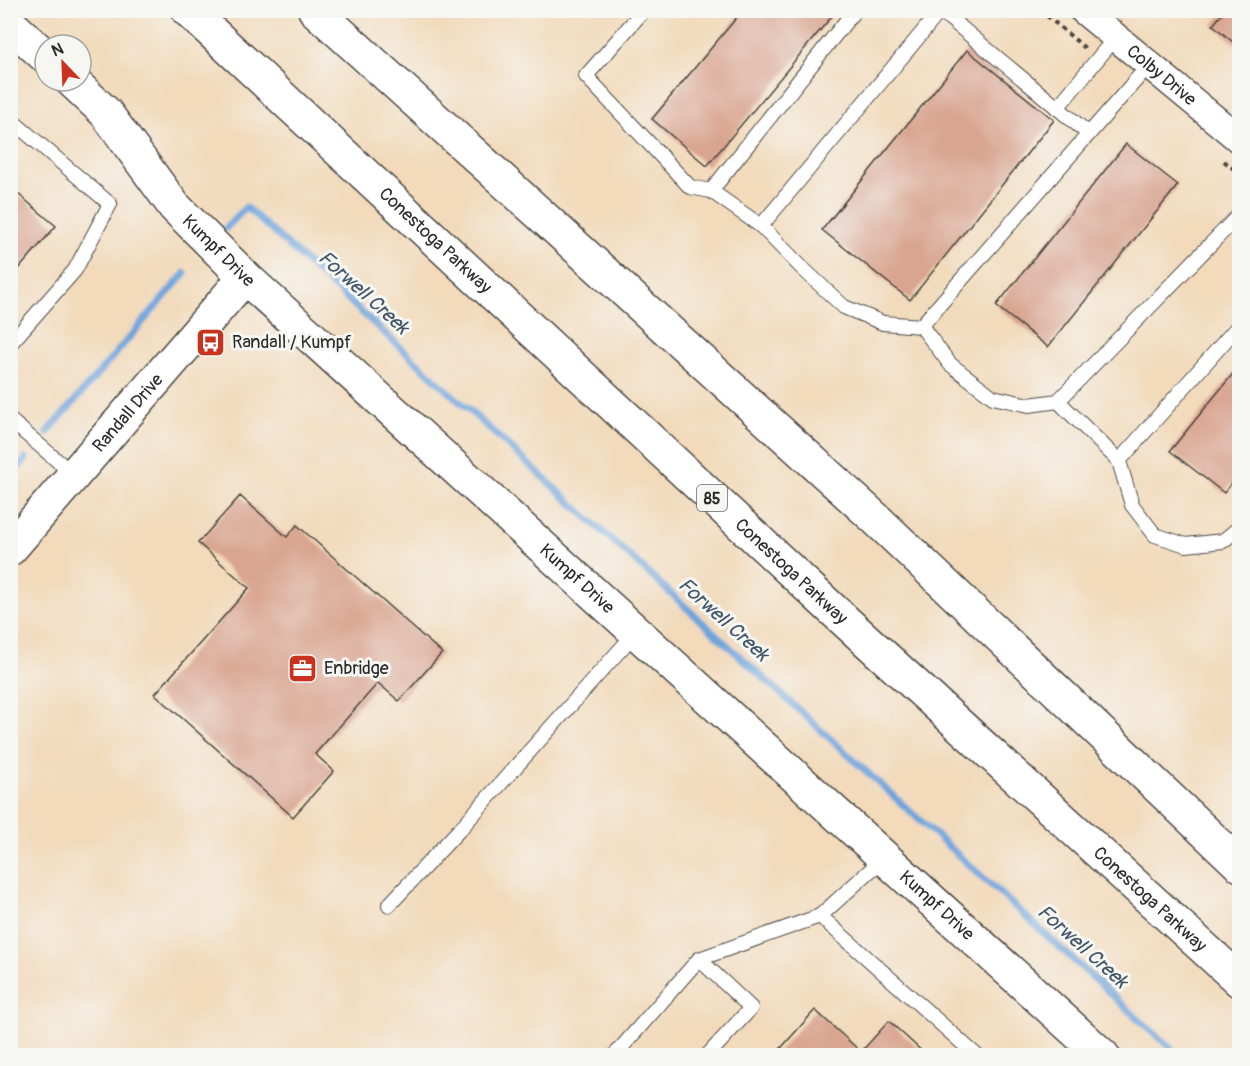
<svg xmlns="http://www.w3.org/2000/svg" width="1250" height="1066" font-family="Pangolin,sans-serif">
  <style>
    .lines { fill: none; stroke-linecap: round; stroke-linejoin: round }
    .stream { stroke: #6fa4dc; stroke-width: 7 }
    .building { fill: #d9a591 }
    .service-casing { stroke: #494541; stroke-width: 16 }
    .minor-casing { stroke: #494541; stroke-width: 30 }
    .tertiary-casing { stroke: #494541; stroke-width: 36 }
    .motorway-casing { stroke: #494541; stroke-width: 36 }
    .path { stroke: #494541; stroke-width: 4; stroke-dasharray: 4.5 4.5; stroke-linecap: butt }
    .service { stroke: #fff; stroke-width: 14 }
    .minor { stroke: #fff; stroke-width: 27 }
    .tertiary { stroke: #fff; stroke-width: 33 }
    .motorway { stroke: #fff; stroke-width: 33 }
    .labels { text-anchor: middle; stroke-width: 6; stroke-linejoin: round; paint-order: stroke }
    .shield { fill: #f6f6f2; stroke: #686867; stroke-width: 1.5 }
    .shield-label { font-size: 16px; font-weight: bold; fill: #2b2b2b }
    .street-label { font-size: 18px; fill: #2b2b2b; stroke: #f6f6f2 }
    .poi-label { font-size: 18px; fill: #2b2b2b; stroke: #f6f6f2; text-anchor: start }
    .water-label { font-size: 20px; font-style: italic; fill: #435569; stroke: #f6f6f2 }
  </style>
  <rect width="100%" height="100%" fill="#f6f6f2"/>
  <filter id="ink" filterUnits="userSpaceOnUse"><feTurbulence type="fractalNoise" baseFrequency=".0167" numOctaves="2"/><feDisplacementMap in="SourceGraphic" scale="12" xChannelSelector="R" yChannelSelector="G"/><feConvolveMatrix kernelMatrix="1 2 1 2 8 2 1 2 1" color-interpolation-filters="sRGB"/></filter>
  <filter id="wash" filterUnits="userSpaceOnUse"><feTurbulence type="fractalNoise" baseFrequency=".008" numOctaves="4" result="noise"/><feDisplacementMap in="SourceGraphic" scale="24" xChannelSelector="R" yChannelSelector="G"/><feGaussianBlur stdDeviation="1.35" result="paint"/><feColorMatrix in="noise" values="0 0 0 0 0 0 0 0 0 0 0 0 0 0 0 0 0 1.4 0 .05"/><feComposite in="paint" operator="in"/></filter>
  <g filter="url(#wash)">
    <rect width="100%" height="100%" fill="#f2dabb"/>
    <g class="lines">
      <!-- stream -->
      <g class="stream">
        <path d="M 226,228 L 246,207 L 1179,1056"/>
        <path d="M 47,433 L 185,273"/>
        <path d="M 10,476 L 26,459"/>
      </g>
    </g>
    <g id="blocks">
      <!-- building -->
      <g class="building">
        <path d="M 743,10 L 837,10 L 707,166 L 652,119 Z"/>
        <path d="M 1225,10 L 1240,10 L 1240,48 L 1213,25 Z"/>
        <path d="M 967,50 L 1054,120 L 910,300 L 822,230 Z"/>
        <path d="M 1126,144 L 1178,185 L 1048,347 L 996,306 Z"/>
        <path d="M 10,187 L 56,226 L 10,279 Z"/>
        <path d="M 1240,365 L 1240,473 L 1224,493 L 1170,451 Z"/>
        <path d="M 240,496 L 287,537 L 297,525 L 442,653 L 399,701 L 378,683 L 315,754 L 334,771 L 293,817 L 155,694 L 249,588 L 198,543 Z"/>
        <path d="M 815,1010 L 861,1052 L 889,1021 L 927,1056 L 774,1056 Z"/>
      </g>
    </g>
  </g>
  <g filter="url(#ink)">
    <use href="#blocks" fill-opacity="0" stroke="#494541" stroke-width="1.5"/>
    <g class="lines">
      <defs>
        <g id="service">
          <path d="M 644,10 L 586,76 L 690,187 L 711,191 L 761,226 L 801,267 L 844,307 L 883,323 L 921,326 L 950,364 L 993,397 L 1029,405 L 1058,401 L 1240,214"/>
          <path d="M 941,11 L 1089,134"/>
          <path d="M 1057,108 L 1115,38"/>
          <path d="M 10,119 L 110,204 L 75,270 L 10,344"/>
          <path d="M 711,191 L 855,10"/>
          <path d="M 761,226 L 941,10"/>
          <path d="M 921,326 L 1149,65"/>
          <path d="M 1058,401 L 1119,461 L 1132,505 L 1155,535 L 1186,545 L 1223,541 L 1240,527"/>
          <path d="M 10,420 L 74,475"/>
          <path d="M 1119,461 L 1240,324"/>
          <path d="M 389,905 L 461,828 L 636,632"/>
          <path d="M 820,916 L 977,1056"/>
          <path d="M 699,959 L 751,1008 L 707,1056"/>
          <path d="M 614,1056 L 699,959 L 820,916 L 885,857"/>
        </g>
        <g id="minor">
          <path id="s1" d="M 1083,10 L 1240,140"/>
        </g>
        <g id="tertiary">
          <path d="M 10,24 L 45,56"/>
          <path id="s2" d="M 72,81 L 106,113 L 174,206 L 245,277 L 1103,1056"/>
          <path id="s3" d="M 10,549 L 245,277"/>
        </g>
        <g id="motorway">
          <path id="s4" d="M 188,10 L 832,609 L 1240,981"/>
          <path d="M 315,10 L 876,519 L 1240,865"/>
        </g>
      </defs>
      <!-- service casing -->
      <use href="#service" class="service-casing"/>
      <!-- minor casing -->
      <use href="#minor" class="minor-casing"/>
      <!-- tertiary casing -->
      <use href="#tertiary" class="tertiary-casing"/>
      <!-- motorway casing -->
      <use href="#motorway" class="motorway-casing"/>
      <!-- path -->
      <g class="path">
        <path d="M 1040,10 L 1086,49"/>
        <path d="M 1224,161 L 1240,174"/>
      </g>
      <!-- service -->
      <use href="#service" class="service"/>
      <!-- minor -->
      <use href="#minor" class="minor"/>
      <!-- tertiary -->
      <use href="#tertiary" class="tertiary"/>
      <!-- motorway -->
      <use href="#motorway" class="motorway"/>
    </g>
  </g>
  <!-- icons -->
  <defs>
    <symbol id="bus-square" viewBox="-11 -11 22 22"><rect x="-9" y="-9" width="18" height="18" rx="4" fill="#c8321e" stroke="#f6f6f2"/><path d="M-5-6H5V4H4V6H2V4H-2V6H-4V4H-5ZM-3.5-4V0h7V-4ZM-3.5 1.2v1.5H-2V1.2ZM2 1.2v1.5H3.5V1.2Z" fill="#fff"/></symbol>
    <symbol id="office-square" viewBox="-11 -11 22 22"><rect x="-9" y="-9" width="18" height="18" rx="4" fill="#c8321e" stroke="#f6f6f2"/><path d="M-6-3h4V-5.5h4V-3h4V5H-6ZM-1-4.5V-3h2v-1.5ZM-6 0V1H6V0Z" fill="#fff"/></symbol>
  </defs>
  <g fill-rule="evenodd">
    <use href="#bus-square" x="194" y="326" width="33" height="33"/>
    <use href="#office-square" x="286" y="652" width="33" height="33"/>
  </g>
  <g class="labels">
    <!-- shield labels -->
    <rect class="shield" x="697" y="485" width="30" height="26" rx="4.5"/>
    <g class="shield-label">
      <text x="712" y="504">85</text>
    </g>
    <!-- street labels -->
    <g class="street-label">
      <text dy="6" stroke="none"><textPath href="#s1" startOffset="102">Colby Drive</textPath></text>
      <text dy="6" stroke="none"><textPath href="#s4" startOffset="338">Conestoga Parkway</textPath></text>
      <text dy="6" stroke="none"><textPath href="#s2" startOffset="225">Kumpf Drive</textPath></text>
      <text dy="6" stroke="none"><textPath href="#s3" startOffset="180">Randall Drive</textPath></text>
      <text dy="6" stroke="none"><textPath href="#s4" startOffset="824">Conestoga Parkway</textPath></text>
      <text dy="6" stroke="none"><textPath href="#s2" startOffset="711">Kumpf Drive</textPath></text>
      <text dy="6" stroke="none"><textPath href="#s4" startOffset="1310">Conestoga Parkway</textPath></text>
      <text dy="6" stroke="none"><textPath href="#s2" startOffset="1197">Kumpf Drive</textPath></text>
    </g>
    <!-- poi labels -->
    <g class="poi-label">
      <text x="232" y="348">Randall / Kumpf</text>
      <text x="324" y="674">Enbridge</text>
    </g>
    <!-- water labels -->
    <g class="water-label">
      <text transform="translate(364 292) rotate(42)" y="7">Forwell Creek</text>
      <text transform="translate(724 619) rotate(42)" y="7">Forwell Creek</text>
      <text transform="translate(1083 946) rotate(42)" y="7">Forwell Creek</text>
    </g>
  </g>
  <!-- margin -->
  <rect width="1250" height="1066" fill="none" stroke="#f6f6f2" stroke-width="36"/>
  <!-- north arrow -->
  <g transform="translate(63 63) rotate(337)"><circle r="28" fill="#f6f6f2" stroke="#a5a5a2" stroke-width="1.5"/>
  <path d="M0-4.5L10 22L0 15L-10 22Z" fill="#c8321e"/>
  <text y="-9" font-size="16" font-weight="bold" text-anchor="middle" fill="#2b2b2b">N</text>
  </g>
</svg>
